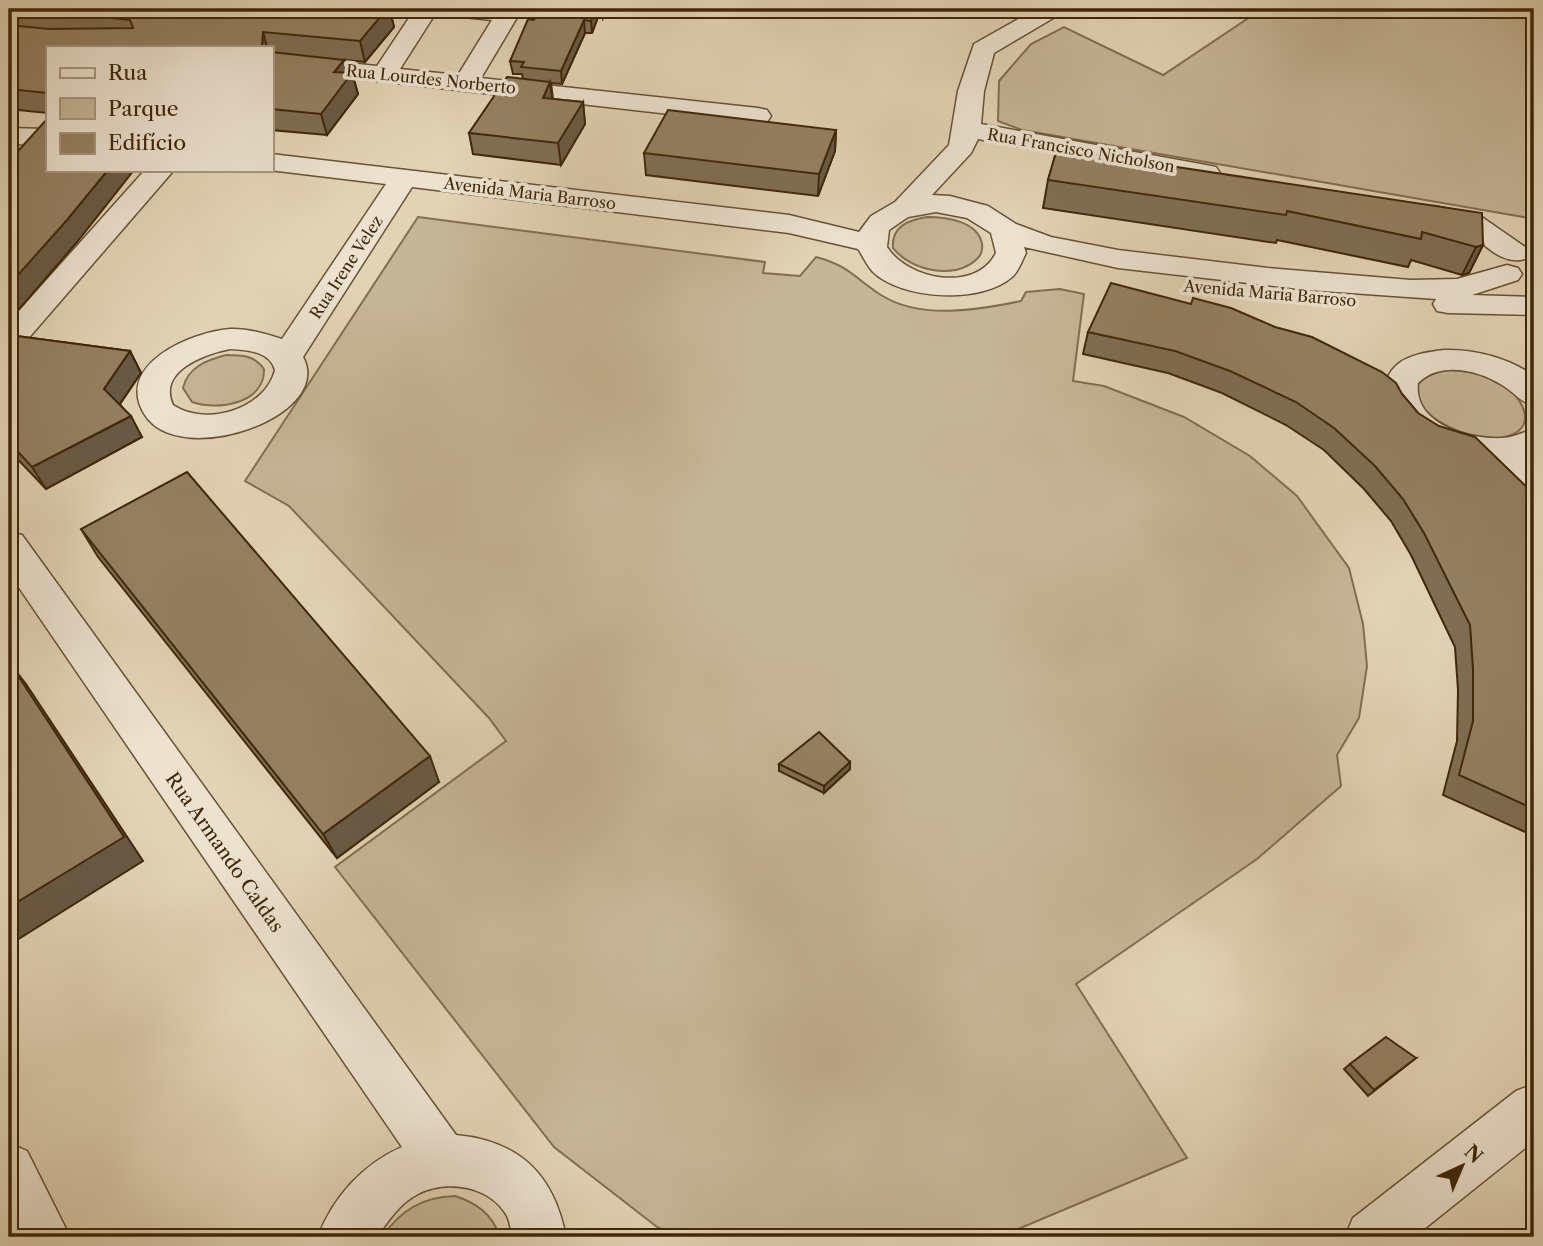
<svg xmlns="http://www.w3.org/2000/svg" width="1543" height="1246" font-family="'Libre Caslon Text',serif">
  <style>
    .green { fill: #c6b698; stroke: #826e50; stroke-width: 2 }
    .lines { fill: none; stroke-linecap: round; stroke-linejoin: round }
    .minor-casing { stroke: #685233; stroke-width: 3 }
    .minor { fill: #ece2cf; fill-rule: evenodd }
    .wall { fill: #7f6e54; stroke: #3f2708; stroke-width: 2 }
    .shaded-wall { fill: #685a45; stroke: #3f2708; stroke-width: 2 }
    .building { fill: #948062; stroke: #3f2708; stroke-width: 2 }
    .labels { text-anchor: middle; stroke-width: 7; stroke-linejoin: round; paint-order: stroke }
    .far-street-label { font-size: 16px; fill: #3f2708; stroke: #ece2cf }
    .street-label { font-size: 19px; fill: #3f2708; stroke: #ece2cf }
  </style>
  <rect width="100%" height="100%" fill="#e2d3b5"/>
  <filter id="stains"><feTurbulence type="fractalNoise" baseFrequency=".00286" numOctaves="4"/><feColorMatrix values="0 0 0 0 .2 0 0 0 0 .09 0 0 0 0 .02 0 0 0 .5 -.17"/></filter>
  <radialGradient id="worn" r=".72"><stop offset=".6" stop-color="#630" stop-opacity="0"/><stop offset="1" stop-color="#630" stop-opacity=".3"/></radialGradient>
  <!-- green -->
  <g class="green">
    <path d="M 1262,9 L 1534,9 L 1534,219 L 1022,130 L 998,121 L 999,81 L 1031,44 L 1064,27 L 1163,75 Z"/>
    <path d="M 418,217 L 765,262 L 763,273 L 800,276 L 816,257 C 848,265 856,279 881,295 C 920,320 979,310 1021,301 L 1026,292 L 1060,289 L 1084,294 L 1073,381 L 1104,386 L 1184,417 L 1250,456 L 1297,496 L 1349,568 L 1363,624 L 1367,666 L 1359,718 L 1337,755 L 1341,786 L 1257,859 L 1076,984 L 1187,1158 L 999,1237 L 679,1237 L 657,1227 L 554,1147 L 335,867 L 506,741 L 489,718 L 289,506 L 245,481 Z"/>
    <path d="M 927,217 C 946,217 978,221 982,244 C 983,250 981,255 977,259 C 954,281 910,270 893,248 C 891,226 909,220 927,217 Z"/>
    <path d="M 226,355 C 242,355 254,355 264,369 C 265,404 217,411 192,402 L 183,388 C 188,367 207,360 226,355 Z"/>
    <path d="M 1447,370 C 1465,370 1482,373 1499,382 C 1527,398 1541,435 1496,438 C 1449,441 1373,386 1447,370 Z"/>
    <path d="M 455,1196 C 477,1203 492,1214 500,1237 L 382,1237 C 401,1210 422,1197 455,1196 Z"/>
  </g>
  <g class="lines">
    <defs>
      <g id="minor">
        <path d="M 415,9 L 522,9 L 481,78 L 758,108 L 767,110 L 771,116 L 767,122 L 758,124 L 271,69 L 271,55 L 377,66 ZM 435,14 L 492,20 L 458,75 L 400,69 Z"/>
        <path d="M 1036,9 L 1064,9 L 1060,14 L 994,53 L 984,91 L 981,124 L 1206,165 L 1216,167 L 1220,173 L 1216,179 L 1206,181 L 978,139 L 971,153 L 932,195 L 950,196 L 988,206 L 1016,224 L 1051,237 L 1118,250 L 1268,268 L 1411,280 L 1457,279 L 1507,265 L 1518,268 L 1522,274 L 1518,280 L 1472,295 L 1534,297 L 1534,315 L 1448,313 L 1437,311 L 1433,304 L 1436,299 L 1309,290 L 1118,268 L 1024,247 L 1026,253 C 1022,260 1019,271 1012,277 C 982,304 902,300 873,272 C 867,266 863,256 858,249 L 789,233 L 412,187 L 303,357 C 335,416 180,470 145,415 C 113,365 191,332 230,329 C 247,328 266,334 282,339 L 386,184 L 269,170 L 271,154 L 789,215 L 859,232 L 871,216 L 895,202 L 949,145 L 958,91 L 974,44 ZM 936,212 L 967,218 L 991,233 L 996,253 C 976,293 908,280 887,247 L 889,230 L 908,217 ZM 230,349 C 247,350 270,351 275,370 C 265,410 205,427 173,405 C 157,371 205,354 230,349 Z"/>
        <path d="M 9,128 L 47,129 L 47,145 L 9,144 Z"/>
        <path d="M 145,170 L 174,170 L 20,348 L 9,351 L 9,322 Z"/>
        <path d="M 1434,206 L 1479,215 L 1525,247 L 1530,253 L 1525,259 C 1499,266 1484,241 1462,229 C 1452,224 1436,224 1424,221 L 1420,215 L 1424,209 Z"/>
        <path d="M 1444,350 C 1475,349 1509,358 1534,376 L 1534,406 C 1520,402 1514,392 1502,385 C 1478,370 1440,361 1418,383 C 1413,424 1469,440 1503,438 C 1514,437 1524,432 1534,429 L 1534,454 L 1525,457 L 1534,465 L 1534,497 C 1511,491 1507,471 1488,462 C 1483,459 1473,460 1467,458 C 1450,455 1431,449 1417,440 C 1393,424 1370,388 1398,364 C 1410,354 1429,352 1444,350 Z"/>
        <path d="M 9,532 L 22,535 L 456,1135 C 520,1141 554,1175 566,1237 L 512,1237 C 511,1230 510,1222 507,1216 C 490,1186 447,1179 418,1194 C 400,1203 388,1221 377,1237 L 318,1237 C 333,1197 363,1164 402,1147 L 9,573 Z"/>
        <path d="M 1534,1084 L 1534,1141 L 1414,1237 L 1345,1237 L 1353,1218 L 1516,1091 Z"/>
        <path d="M 9,1143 L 27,1151 L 70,1237 L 15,1237 L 9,1225 Z"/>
      </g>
    </defs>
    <!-- minor casing -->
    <use href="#minor" class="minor-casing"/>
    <!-- minor -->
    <use href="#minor" class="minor"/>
  </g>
  <!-- wall -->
  <g class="wall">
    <path d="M 9,9 L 396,9 L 391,15 L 394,27 L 365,62 L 344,60 L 348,73 L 352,73 L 358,94 L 327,135 L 271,130 L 271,47 L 47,47 L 47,113 L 9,109 Z"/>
    <path d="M 539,9 L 607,9 L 603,18 L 598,17 L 592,33 L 585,33 L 562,84 L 551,83 L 553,99 L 583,102 L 585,124 L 561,165 L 473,154 L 469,133 L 523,79 L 522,74 L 513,74 L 510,61 Z"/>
    <path d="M 836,130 L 835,151 L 818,196 L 646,175 L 644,153 Z"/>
    <path d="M 1057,149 L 1483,245 L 1469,273 L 1462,275 L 1411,260 L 1408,267 L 1277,240 L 1276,243 L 1043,208 L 1048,180 Z"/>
    <path d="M 1088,332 L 1402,394 L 1418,413 L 1534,494 L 1534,836 L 1443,795 L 1457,741 L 1458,690 L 1455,647 L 1411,555 L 1391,521 L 1364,489 L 1324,450 L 1286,425 L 1222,393 L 1168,373 L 1083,354 Z"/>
    <path d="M 9,335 L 130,351 L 141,373 L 120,404 L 142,437 L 46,489 L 9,450 Z"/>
    <path d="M 81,529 L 439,782 L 337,858 L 98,557 Z"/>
    <path d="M 850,762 L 850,769 L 824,793 L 779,771 L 779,764 Z"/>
    <path d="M 1416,1058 L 1368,1096 L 1344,1069 L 1350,1064 Z"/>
  </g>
  <!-- shaded-wall -->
  <g class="shaded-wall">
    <path d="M 379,9 L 396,9 L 391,15 L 394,27 L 365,62 L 360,41 Z"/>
    <path d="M 595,9 L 597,9 L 598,17 L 592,33 L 591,21 Z"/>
    <path d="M 602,9 L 607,9 L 603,18 Z"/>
    <path d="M 584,20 L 585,33 L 562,84 L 561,71 Z"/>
    <path d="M 263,32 L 267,47 L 262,47 Z"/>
    <path d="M 344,60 L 349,78 L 352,73 L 358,94 L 327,135 L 321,114 L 334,72 Z"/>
    <path d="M 550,82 L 553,104 L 543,98 Z"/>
    <path d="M 583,102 L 585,124 L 561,165 L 558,143 Z"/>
    <path d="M 836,130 L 835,151 L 818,196 L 819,174 Z"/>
    <path d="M 108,170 L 134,170 L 77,242 L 9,321 L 9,285 Z"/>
    <path d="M 1483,245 L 1469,273 L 1462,275 L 1476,247 Z"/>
    <path d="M 130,351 L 141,373 L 115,411 L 104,389 Z"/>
    <path d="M 131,416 L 142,437 L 46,489 L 32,467 Z"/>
    <path d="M 9,662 L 26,684 L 143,861 L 9,945 Z"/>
    <path d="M 430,756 L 439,782 L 337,858 L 323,834 Z"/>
    <path d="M 850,762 L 850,769 L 824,793 L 824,786 Z"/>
  </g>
  <!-- building -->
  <g class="building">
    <path d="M 31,9 L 387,9 L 360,41 L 263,32 L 262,47 L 47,47 L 47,93 L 9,89 L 9,25 L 49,29 L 133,28 L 130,20 Z"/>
    <path d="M 539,9 L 595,9 L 591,21 L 584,20 L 561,71 L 521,67 L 524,62 L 510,61 L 528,19 L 534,20 Z"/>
    <path d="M 271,52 L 344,60 L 334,72 L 352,73 L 321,114 L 271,109 Z"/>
    <path d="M 507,77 L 550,82 L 543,98 L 583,102 L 558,143 L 469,133 Z"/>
    <path d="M 668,110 L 836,130 L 819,174 L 644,153 Z"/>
    <path d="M 47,119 L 47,170 L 108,170 L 67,220 L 9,285 L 9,161 Z"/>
    <path d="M 1057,149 L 1482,213 L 1483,245 L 1476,247 L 1422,232 L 1421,239 L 1287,211 L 1286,215 L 1048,180 Z"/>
    <path d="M 1111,283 L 1191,304 L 1193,298 L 1231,308 L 1275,327 L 1312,337 L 1382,372 L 1396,383 L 1402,394 L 1418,413 L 1439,426 L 1475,437 L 1534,494 L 1534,809 L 1459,775 L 1473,721 L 1473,669 L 1470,625 L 1424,533 L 1403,499 L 1375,466 L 1334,428 L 1296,402 L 1230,371 L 1175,351 L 1088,332 Z"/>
    <path d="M 9,335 L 130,351 L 104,389 L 131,416 L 32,467 L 9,442 Z"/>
    <path d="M 187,472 L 430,756 L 323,834 L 81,529 Z"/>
    <path d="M 9,662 L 124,837 L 9,907 Z"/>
    <path d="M 819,732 L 850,762 L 824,786 L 779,764 Z"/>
    <path d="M 1386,1037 L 1416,1058 L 1374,1090 L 1350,1064 Z"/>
  </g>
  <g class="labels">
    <!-- far-street labels -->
    <g class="far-street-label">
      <text transform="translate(431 79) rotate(6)" y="6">Rua Lourdes Norberto</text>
      <text transform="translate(1081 150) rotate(10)" y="6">Rua Francisco Nicholson</text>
      <text transform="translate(530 193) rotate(7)" y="6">Avenida Maria Barroso</text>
      <text transform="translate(346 267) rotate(-57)" y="6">Rua Irene Velez</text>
      <text transform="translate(1270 293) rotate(5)" y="6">Avenida Maria Barroso</text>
    </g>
    <!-- street labels -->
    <g class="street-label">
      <text transform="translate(225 852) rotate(55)" y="7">Rua Armando Caldas</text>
    </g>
  </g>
  <!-- margin -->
  <rect width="1543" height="1246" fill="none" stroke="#e2d3b5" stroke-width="35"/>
  <rect x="10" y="10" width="1522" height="1225" fill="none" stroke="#3f2708" stroke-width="3.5"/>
  <rect x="18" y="18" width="1508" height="1211" fill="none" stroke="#3f2708" stroke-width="2"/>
  <!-- legend -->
  <rect x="46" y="46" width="228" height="126" fill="#ece2cf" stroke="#a7977f" stroke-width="2"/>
  <rect x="60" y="68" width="35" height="10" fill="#ece2cf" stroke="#a7977f" stroke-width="2"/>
  <text x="108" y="80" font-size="21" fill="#3f2708">Rua</text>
  <rect x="60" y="98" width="35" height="21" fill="#c6b698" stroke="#a7977f" stroke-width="2"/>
  <text x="108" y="116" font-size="21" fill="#3f2708">Parque</text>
  <rect x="60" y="133" width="35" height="21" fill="#948062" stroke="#a7977f" stroke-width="2"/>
  <text x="108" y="150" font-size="21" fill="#3f2708">Edifício</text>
  <!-- north arrow -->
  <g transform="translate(1462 1166) rotate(44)" stroke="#ece2cf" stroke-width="5" paint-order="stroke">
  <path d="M0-5L12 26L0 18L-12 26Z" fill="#3f2708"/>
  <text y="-10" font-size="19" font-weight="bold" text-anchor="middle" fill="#3f2708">N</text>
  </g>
  <rect width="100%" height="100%" filter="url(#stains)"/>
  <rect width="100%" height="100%" fill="url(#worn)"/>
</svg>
